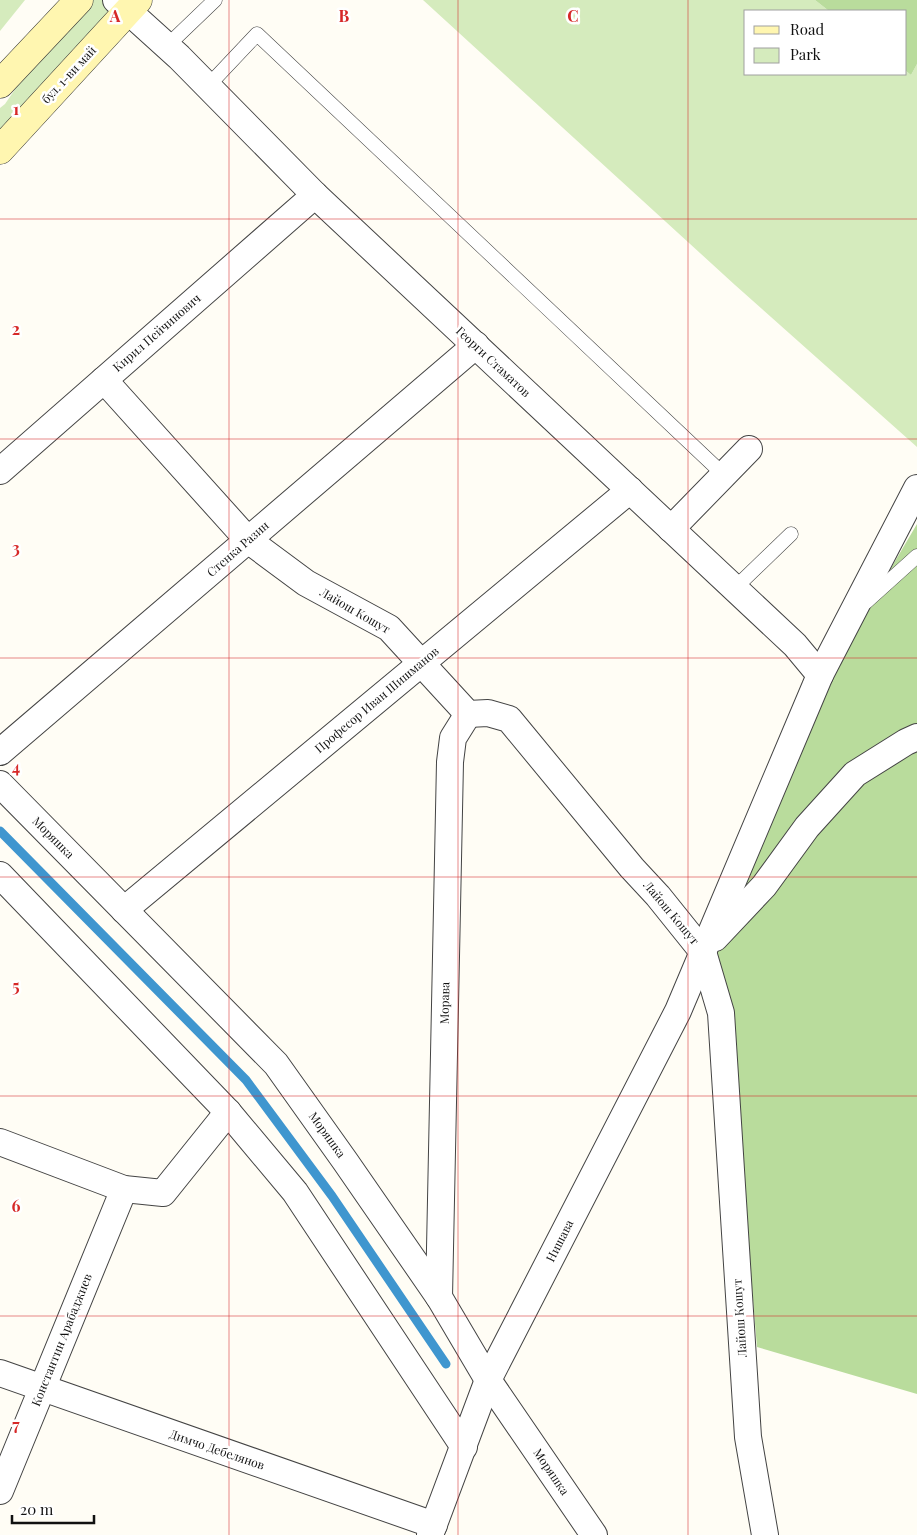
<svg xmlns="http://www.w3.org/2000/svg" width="917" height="1535" font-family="'Playfair Display',serif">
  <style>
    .green { fill: #d5ebbd }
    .forest { fill: #b9dc9c }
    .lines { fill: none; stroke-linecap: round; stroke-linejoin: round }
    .stream { stroke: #3f96cf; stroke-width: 9 }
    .lane-casing { stroke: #444; stroke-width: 15 }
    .street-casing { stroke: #444; stroke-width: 28 }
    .secondary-casing { stroke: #333; stroke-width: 29 }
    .lane { stroke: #fff; stroke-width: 14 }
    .street { stroke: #fff; stroke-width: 26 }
    .secondary { stroke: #fff6b0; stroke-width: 28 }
    .grid { fill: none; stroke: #d62828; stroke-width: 1; stroke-opacity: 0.55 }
    .labels { text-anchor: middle; stroke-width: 5; stroke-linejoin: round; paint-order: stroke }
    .street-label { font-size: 12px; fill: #111; stroke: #fff }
    .grid-label { font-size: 16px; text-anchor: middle; font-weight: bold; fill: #d62828; stroke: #fff; stroke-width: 5; stroke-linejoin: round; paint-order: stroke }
  </style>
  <rect width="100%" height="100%" fill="#fffdf5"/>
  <!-- green -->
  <g class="green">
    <path d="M 0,0 L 25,0 L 0,31 Z"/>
    <path d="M 79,0 L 137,0 L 0,149 L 0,108 L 5,104 L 67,13 Z"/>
    <path d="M 423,0 L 815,0 L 829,11 L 746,11 L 746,74 L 906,74 L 906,71 L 911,75 L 917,64 L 917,447 L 735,285 Z"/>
  </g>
  <!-- forest -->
  <g class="forest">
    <path d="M 815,0 L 917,0 L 917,64 L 911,75 L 906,71 L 906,11 L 829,11 Z"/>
    <path d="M 917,524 L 917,1394 L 757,1347 L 729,1016 L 712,948 L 858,624 Z"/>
  </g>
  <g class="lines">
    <!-- stream -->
    <path class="stream" d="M 0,831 L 246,1080 L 332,1196 L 446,1364"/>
    <defs>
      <g id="lane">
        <path d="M 167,46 L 215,0"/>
        <path d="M 207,87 L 257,34 L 724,475"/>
        <path d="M 735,588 L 791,534"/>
        <path d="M 866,602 L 917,556"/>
      </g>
      <g id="street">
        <path d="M 116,0 L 179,57 L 315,195 L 795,645 L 820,675"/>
        <path d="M 104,380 L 248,540 L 306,583 L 389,628 L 468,714 L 488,713 L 509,719 L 632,868 L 658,896 L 703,952 L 721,1013 L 748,1437 L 765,1535"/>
        <path d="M 0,471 L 315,195"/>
        <path d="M 671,529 L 749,449"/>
        <path d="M 0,752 L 476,345"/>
        <path d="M 0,784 L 276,1064 L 345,1161 L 439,1297 L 488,1380 L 594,1535"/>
        <path d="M 0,875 L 228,1112 L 295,1192 L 464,1447"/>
        <path d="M 124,910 L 630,490"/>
        <path d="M 715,938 L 764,886 L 807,827 L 855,774 L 906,742 L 917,737"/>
        <path d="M 0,1142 L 124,1189 L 163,1193 L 228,1112"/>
        <path d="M 439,1297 L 450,762 L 453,738 L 468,714"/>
        <path d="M 0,1373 L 434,1525"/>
        <path d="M 0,1491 L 124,1189"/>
        <path d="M 430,1535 L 488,1380 L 678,1011 L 820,675 L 917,488"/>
      </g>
      <g id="secondary">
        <path d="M 0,84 L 79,0"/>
        <path d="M 0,150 L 138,0"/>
      </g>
    </defs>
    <!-- lane casing -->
    <use href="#lane" class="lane-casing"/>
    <!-- street casing -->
    <use href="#street" class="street-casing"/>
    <!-- secondary casing -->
    <use href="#secondary" class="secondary-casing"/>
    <!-- lane -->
    <use href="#lane" class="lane"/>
    <!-- street -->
    <use href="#street" class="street"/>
    <!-- secondary -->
    <use href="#secondary" class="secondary"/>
  </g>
  <!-- grid -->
  <path class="grid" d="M 229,0 L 229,1535M 458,0 L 458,1535M 688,0 L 688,1535M 0,219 L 917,219M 0,439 L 917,439M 0,658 L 917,658M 0,877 L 917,877M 0,1096 L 917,1096M 0,1316 L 917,1316"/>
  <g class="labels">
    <!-- street labels -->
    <g class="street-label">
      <text transform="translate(69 75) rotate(-47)" y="4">бул. 1-ви май</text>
      <text transform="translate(157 333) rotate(-41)" y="4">Кирил Пейчинович</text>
      <text transform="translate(493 362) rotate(43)" y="4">Георги Стаматов</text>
      <text transform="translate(238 549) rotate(-41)" y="4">Стенка Разин</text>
      <text transform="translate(355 611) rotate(30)" y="4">Лайош Кошут</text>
      <text transform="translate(377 700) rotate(-40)" y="4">Професор Иван Шишманов</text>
      <text transform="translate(53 838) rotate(45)" y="4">Моряшка</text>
      <text transform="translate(671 913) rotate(50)" y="4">Лайош Кошут</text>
      <text transform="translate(445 1003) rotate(-89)" y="4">Морава</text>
      <text transform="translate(327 1135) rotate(54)" y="4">Моряшка</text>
      <text transform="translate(560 1241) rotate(-63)" y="4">Нишава</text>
      <text transform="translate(740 1318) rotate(-94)" y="4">Лайош Кошут</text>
      <text transform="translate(62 1340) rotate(-68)" y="4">Константин Арабаджиев</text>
      <text transform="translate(217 1450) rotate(19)" y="4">Димчо Дебелянов</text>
      <text transform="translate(551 1472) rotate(56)" y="4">Моряшка</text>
    </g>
  </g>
  <g class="grid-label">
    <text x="115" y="22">A</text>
    <text x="344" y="22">B</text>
    <text x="573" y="22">C</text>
    <text x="16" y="115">1</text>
    <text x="16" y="335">2</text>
    <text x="16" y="554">3</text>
    <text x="16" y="773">4</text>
    <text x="16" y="992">5</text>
    <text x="16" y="1212">6</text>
    <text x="16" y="1431">7</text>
  </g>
  <!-- legend -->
  <rect x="744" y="10" width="162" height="65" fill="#ffffff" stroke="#a0a0a0"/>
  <rect x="754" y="26" width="25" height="8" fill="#fff6b0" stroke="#a0a0a0"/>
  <text x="790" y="35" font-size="15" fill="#111111">Road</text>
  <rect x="754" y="48" width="25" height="15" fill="#d5ebbd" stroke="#a0a0a0"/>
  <text x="790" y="60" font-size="15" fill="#111111">Park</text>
  <!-- scale -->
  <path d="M12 1515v8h82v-8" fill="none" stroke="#111111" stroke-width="2.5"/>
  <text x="20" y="1515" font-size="15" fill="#111111" stroke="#ffffff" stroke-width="4" paint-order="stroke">20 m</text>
</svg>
